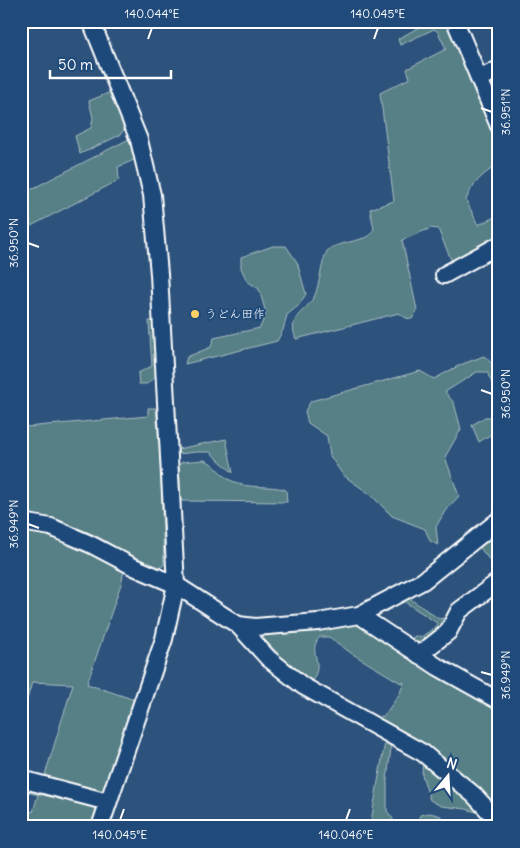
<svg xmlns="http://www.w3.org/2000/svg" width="520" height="848" font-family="Delius,'Klee One',sans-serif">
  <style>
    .green { fill: #577f86; stroke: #abbfc2 }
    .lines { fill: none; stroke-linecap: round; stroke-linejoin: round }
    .minor-casing { stroke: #fff; stroke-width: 20 }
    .minor { stroke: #1f4a7a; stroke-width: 16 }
    .ticks { fill: none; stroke: #fff; stroke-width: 2 }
    .poi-dot { fill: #ffd166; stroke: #1f4a7a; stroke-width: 2 }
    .labels { text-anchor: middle; stroke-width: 4; stroke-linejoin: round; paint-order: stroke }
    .poi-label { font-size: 12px; fill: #fff; stroke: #1f4a7a; text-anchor: start }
    .neatline { fill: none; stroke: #fff; stroke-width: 2 }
    .ticks-label { font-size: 12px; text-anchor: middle; fill: #fff }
  </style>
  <rect width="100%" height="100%" fill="#2d527c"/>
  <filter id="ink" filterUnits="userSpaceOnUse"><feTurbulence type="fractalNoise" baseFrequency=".02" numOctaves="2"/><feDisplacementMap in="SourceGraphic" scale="10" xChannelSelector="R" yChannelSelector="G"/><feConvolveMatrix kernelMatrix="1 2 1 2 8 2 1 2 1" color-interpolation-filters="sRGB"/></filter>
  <g filter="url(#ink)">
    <!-- green -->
    <g class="green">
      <path d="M 430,21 L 448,21 L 499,147 L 499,164 C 483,174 472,183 466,200 L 478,225 L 499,215 L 499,239 L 453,264 L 438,229 L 431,228 L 402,240 L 417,310 L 412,319 L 406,318 L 399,313 L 296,339 C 287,316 304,314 314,297 C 320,286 322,254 329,249 C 335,244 359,241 369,236 L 374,229 L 370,209 L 394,201 L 380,93 L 410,78 L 407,69 L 446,49 L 438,32 L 434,29 L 400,45 L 398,39 Z"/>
      <path d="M 111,92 L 125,128 L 120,135 L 80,154 L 75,136 L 91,128 L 93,118 L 89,101 Z"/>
      <path d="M 129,139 L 136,159 L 118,167 L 119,180 L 31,226 L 26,192 Z"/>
      <path d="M 273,246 L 286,246 L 297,262 L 306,294 L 298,306 L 287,315 L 283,330 L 277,341 L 185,364 L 187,357 L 211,347 L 214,338 L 260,328 L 266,313 L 259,289 L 247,281 L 241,268 L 241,257 Z"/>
      <path d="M 149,321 L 153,321 L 157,375 L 147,384 L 139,384 L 138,373 L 152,366 Z"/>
      <path d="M 484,356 C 501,370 499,379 499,399 L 487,372 L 477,372 L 445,392 L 454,403 L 461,429 L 445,457 L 459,496 L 445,511 L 436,527 L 438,545 L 430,541 L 425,529 L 392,516 L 371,495 L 343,475 L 330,456 L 327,436 L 308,423 L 305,411 L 311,401 L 420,371 L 434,379 L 460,365 Z"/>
      <path d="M 148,408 L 156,408 L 160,453 L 164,565 L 157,569 C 133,561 114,544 92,534 C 69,524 45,517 21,511 L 21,422 L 26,427 L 148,416 Z"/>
      <path d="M 485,417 L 495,417 L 499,420 L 499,429 L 479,442 L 472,425 Z"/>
      <path d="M 226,439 L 233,473 L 210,452 L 196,452 L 179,454 L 178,449 Z"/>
      <path d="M 204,460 C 217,464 220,476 232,481 C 248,490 269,484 286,490 L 287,502 L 181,501 L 179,465 L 182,462 Z"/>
      <path d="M 21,530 C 56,531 93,554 124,569 L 122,581 L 87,684 L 135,700 L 103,794 L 44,778 L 73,684 L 32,682 L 23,713 L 21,712 Z"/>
      <path d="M 493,533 L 496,535 L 494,543 L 499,550 L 499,573 L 478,545 Z"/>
      <path d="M 402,597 L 409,598 L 439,619 L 444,618 L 447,622 L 444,628 L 417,645 L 412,644 L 411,639 L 415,636 L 421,637 L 437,626 L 437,623 L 402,600 L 380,610 L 375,621 L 371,612 Z"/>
      <path d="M 355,618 L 499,707 L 499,827 L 487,827 L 483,816 L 480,813 L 466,809 L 441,806 L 430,800 L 422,775 L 423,758 L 376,721 L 381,716 L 384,716 L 400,693 L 404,682 L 401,683 L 351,653 L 329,637 L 320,637 C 311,646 316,654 317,664 C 318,669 315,675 314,680 L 310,682 L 301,677 L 263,638 L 262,633 Z"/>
      <path d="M 385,742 L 389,744 L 391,748 L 387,780 L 387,811 L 393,819 L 392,827 L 370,827 Z"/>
      <path d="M 21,786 L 98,807 L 91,827 L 21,827 L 21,808 L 33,812 L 38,795 L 21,790 Z"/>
      <path d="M 430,813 L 441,816 L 442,827 L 428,827 L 417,822 L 420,815 Z"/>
    </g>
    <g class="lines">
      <defs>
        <g id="minor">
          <path d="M 91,21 L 139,140 L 152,195 L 159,274 L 176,585 L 164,639 L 100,827"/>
          <path d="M 455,21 L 499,126"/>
          <path d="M 479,79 L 499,69"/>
          <path d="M 444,275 L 499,245"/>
          <path d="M 21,522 L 51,527 L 90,544 L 134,567 L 176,585 L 238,625 L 268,658 L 303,686 L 423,753 L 474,795 L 499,822"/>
          <path d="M 359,615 L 438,667 L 499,701"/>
          <path d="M 238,625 L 255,627 L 318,622 L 359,615 L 423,581 L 499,520"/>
          <path d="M 419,655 L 448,632 L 459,611 L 499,581"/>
          <path d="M 21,779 L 108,802"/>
        </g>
      </defs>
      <!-- minor casing -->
      <use href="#minor" class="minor-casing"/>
      <!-- minor -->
      <use href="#minor" class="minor"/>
    </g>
  </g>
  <!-- ticks -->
  <path class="ticks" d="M 148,39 L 152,28M 374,39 L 378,28M 481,108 L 492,112M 28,243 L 39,247M 481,390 L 492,394M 28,524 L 39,528M 481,672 L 492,675M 120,820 L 124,809M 346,820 L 350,809"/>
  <!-- markers -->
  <circle class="poi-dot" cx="195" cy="314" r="5"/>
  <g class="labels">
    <!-- poi labels -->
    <g class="poi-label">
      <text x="205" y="318">うどん田作</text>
    </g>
  </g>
  <!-- margin -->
  <rect width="520" height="848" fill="none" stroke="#1f4a7a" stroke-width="55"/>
  <!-- north arrow -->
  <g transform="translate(448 776) rotate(18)" stroke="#1f4a7a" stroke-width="4" paint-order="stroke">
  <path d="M0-4L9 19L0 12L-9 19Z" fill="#ffffff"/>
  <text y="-8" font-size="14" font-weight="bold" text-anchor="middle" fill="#ffffff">N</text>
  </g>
  <!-- scale -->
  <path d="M50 70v8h121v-8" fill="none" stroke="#ffffff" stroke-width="2.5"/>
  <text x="58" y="70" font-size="15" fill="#ffffff" stroke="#1f4a7a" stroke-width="4" paint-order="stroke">50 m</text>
  <rect x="28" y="28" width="464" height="792" class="neatline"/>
  <g class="ticks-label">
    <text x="152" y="18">140.044°E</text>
    <text x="378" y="18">140.045°E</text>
    <text transform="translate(506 112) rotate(-90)" y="4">36.951°N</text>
    <text transform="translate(14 243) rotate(-90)" y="4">36.950°N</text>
    <text transform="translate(506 394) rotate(-90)" y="4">36.950°N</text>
    <text transform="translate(14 524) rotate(-90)" y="4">36.949°N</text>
    <text transform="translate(506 675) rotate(-90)" y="4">36.949°N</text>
    <text x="120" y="839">140.045°E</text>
    <text x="346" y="839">140.046°E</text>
  </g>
</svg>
